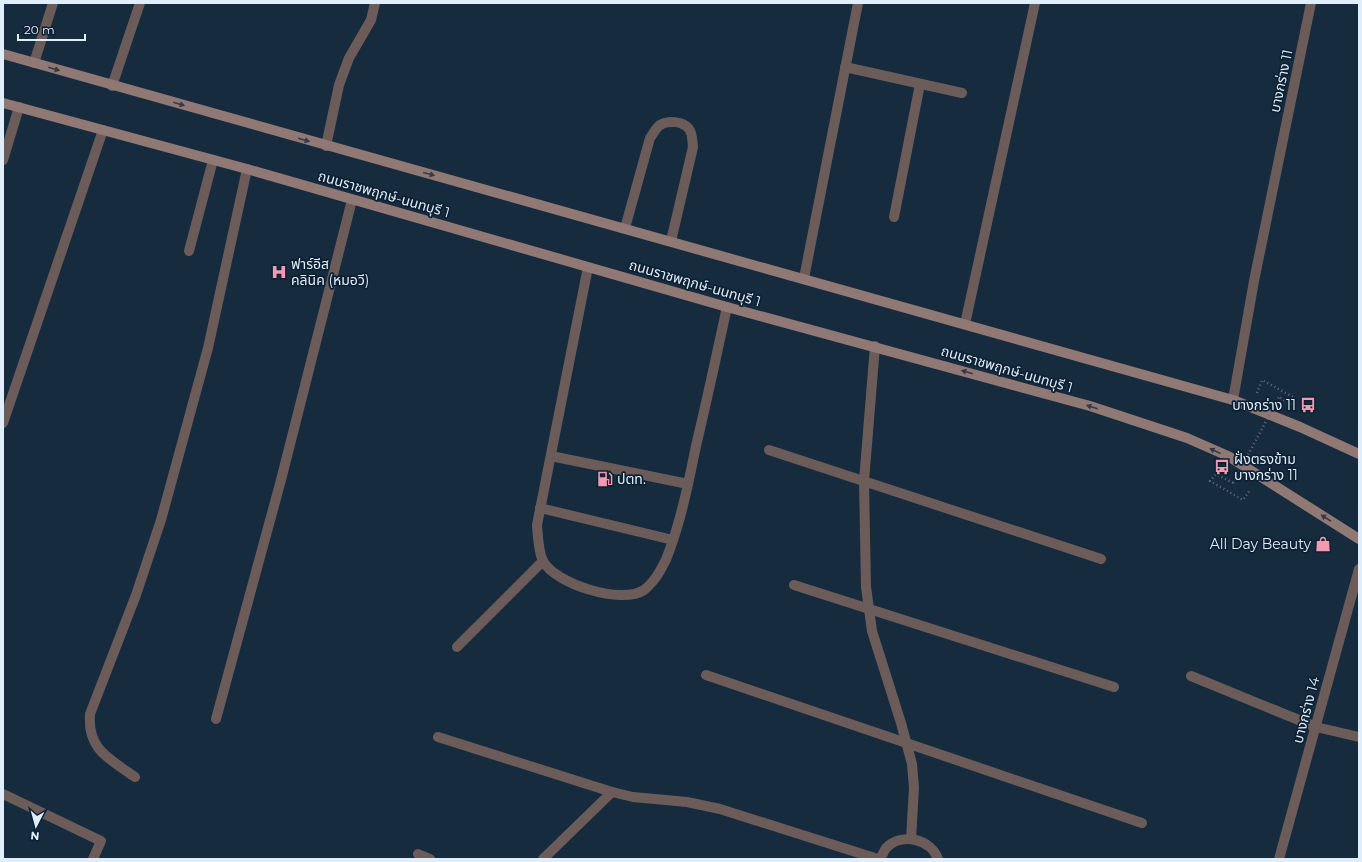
<svg xmlns="http://www.w3.org/2000/svg" width="1362" height="862" font-family="Montserrat,'Noto Sans Thai',sans-serif">
  <style>
    .lines { fill: none; stroke-linecap: round; stroke-linejoin: round }
    .path { stroke: #5e6f80; stroke-width: 2.5; stroke-dasharray: 1 3; stroke-linecap: butt }
    .lane { stroke: #6b5c5a; stroke-width: 10 }
    .street { stroke: #6b5c5a; stroke-width: 10 }
    .secondary { stroke: #907975; stroke-width: 10 }
    .path-bridge { stroke: #5e6f80; stroke-width: 2.5; stroke-dasharray: 1 3; stroke-linecap: butt }
    .oneway { fill: #343b48 }
    .labels { text-anchor: middle; stroke-width: 3.5; stroke-linejoin: round; paint-order: stroke }
    .street-label { font-size: 14px; fill: #e0edfa; stroke: #0d2134 }
    .poi-label { font-size: 14px; fill: #e0edfa; stroke: #0d2134; text-anchor: start }
  </style>
  <rect width="100%" height="100%" fill="#172b3e"/>
  <g class="lines">
    <!-- path -->
    <g class="path">
      <path d="M 1257,393 L 1262,380 L 1295,398 L 1292,405 L 1279,397"/>
      <path d="M 1233,483 L 1216,474 L 1210,481 L 1243,500 L 1250,490"/>
    </g>
    <!-- lane -->
    <g class="lane">
      <path d="M 326,146 L 339,85 L 349,58 L 371,20 L 375,3"/>
      <path d="M 625,228 L 650,138 C 653,134 656,128 660,125 C 668,120 683,121 689,129 C 693,134 692,141 693,147 L 671,241"/>
      <path d="M 588,267 L 537,525 C 538,535 538,551 543,561 C 555,584 622,605 644,590 C 656,581 666,562 670,549 C 682,516 689,480 696,446 C 707,400 717,353 727,307"/>
      <path d="M 965,324 L 1035,3"/>
      <path d="M 551,456 L 688,484"/>
      <path d="M 540,508 L 673,540"/>
      <path d="M 457,647 L 543,561"/>
    </g>
    <!-- street -->
    <g class="street">
      <path d="M 34,63 L 53,3"/>
      <path d="M 845,67 L 962,93"/>
      <path d="M 112,86 L 140,3"/>
      <path d="M 3,160 L 19,107"/>
      <path d="M 894,217 L 920,84"/>
      <path d="M 189,251 L 213,160"/>
      <path d="M 804,278 L 858,3"/>
      <path d="M 875,346 L 864,481 L 866,587 L 872,631 L 901,723 L 912,764 L 914,788 L 911,839"/>
      <path d="M 1233,400 L 1254,281 L 1311,3"/>
      <path d="M 3,423 L 103,130"/>
      <path d="M 769,450 L 1101,559"/>
      <path d="M 794,585 L 1114,687"/>
      <path d="M 706,675 L 1142,823"/>
      <path d="M 1191,676 L 1316,727 L 1359,737"/>
      <path d="M 216,719 L 281,480 L 352,200"/>
      <path d="M 438,737 L 612,792"/>
      <path d="M 135,777 C 110,759 87,750 90,714 L 136,595 L 161,520 L 208,348 L 247,169"/>
      <path d="M 3,794 L 101,841 L 93,859"/>
      <path d="M 418,854 L 430,859"/>
      <path d="M 543,859 L 612,792 L 633,797 L 687,802 L 720,809 L 878,859"/>
      <path d="M 880,859 C 882,856 884,851 886,848 C 902,832 931,839 938,859"/>
      <path d="M 1279,859 L 1359,569"/>
    </g>
    <!-- secondary -->
    <g class="secondary">
      <path d="M 3,54 L 1233,400 L 1300,427 L 1359,454"/>
      <path d="M 3,103 L 247,169 L 727,307 L 1090,406 L 1187,438 L 1228,456 L 1359,539"/>
    </g>
    <!-- path-bridge -->
    <path class="path-bridge" d="M 1233,483 L 1279,397"/>
  </g>
  <!-- one-way arrows -->
  <defs><path id="oneway-solid" d="M-6-.8H1V-3.2L6.5 0L1 3.2V.8H-6Z"/></defs>
  <g class="oneway">
    <use href="#oneway-solid" transform="translate(54 69) rotate(16)"/>
    <use href="#oneway-solid" transform="translate(179 104) rotate(16)"/>
    <use href="#oneway-solid" transform="translate(304 140) rotate(16)"/>
    <use href="#oneway-solid" transform="translate(429 174) rotate(15)"/>
    <use href="#oneway-solid" transform="translate(967 372) rotate(-164)"/>
    <use href="#oneway-solid" transform="translate(1092 407) rotate(-163)"/>
    <use href="#oneway-solid" transform="translate(1215 451) rotate(-156)"/>
    <use href="#oneway-solid" transform="translate(1326 518) rotate(-148)"/>
  </g>
  <!-- icons -->
  <defs>
    <symbol id="hospital-bare" viewBox="-9 -9 18 18"><path d="M-5-5h3v3.5h4V-5h3V5h-3V1.5h-4V5h-3Z" fill="#f19ab2" stroke="#0d2134" stroke-width="2.5" paint-order="stroke"/></symbol>
    <symbol id="bus-bare" viewBox="-9 -9 18 18"><path d="M-5-6H5V4H4V6H2V4H-2V6H-4V4H-5ZM-3.5-4V0h7V-4ZM-3.5 1.2v1.5H-2V1.2ZM2 1.2v1.5H3.5V1.2Z" fill="#f19ab2" stroke="#0d2134" stroke-width="2.5" paint-order="stroke"/></symbol>
    <symbol id="fuel-bare" viewBox="-9 -9 18 18"><path d="M-5.5-6h7V0h2V4h1.3V-2.5L3-4.5l.8-.8L6-3V5H2.5V1h-1V6h-7ZM-4.2-4.7v3.2H.2V-4.7Z" fill="#f19ab2" stroke="#0d2134" stroke-width="2.5" paint-order="stroke"/></symbol>
    <symbol id="shop-bare" viewBox="-9 -9 18 18"><path d="M-5-2.5h2.3a2.7 3.5 0 0 1 5.4 0H5L5.5 6h-11ZM-1.5-2.5h3a1.5 2.3 0 0 0-3 0Z" fill="#f19ab2" stroke="#0d2134" stroke-width="2.5" paint-order="stroke"/></symbol>
  </defs>
  <g fill-rule="evenodd">
    <use href="#hospital-bare" x="268" y="261" width="22" height="22"/>
    <use href="#bus-bare" x="1297" y="394" width="22" height="22"/>
    <use href="#bus-bare" x="1211" y="456" width="22" height="22"/>
    <use href="#fuel-bare" x="594" y="468" width="22" height="22"/>
    <use href="#shop-bare" x="1312" y="533" width="22" height="22"/>
  </g>
  <g class="labels">
    <!-- street labels -->
    <g class="street-label">
      <text transform="translate(1281 81) rotate(-78)" y="5">บางกร่าง 11</text>
      <text transform="translate(384 194) rotate(16)" y="5">ถนนราชพฤกษ์-นนทบุรี 1</text>
      <text transform="translate(695 283) rotate(16)" y="5">ถนนราชพฤกษ์-นนทบุรี 1</text>
      <text transform="translate(1007 369) rotate(16)" y="5">ถนนราชพฤกษ์-นนทบุรี 1</text>
      <text transform="translate(1306 710) rotate(-75)" y="5">บางกร่าง 14</text>
    </g>
    <!-- poi labels -->
    <g class="poi-label">
      <text x="291" y="269">ฟาร์อีส<tspan x="291" dy="16">คลินิค (หมอวี)</tspan></text>
      <text x="1296" y="410" text-anchor="end">บางกร่าง 11</text>
      <text x="1234" y="464">ฝั่งตรงข้าม<tspan x="1234" dy="16">บางกร่าง 11</tspan></text>
      <text x="617" y="484">ปตท.</text>
      <text x="1311" y="549" text-anchor="end">All Day Beauty</text>
    </g>
  </g>
  <!-- border -->
  <rect width="1362" height="862" fill="none" stroke="#e0edfa" stroke-width="8"/>
  <!-- north arrow -->
  <g transform="translate(36 826) rotate(186)" stroke="#0d2134" stroke-width="3" paint-order="stroke">
  <path d="M0-3L7 15L0 10L-7 15Z" fill="#e0edfa"/>
  <text y="-6" font-size="11" font-weight="bold" text-anchor="middle" fill="#e0edfa">N</text>
  </g>
  <!-- scale -->
  <path d="M18 34v6h67v-6" fill="none" stroke="#e0edfa" stroke-width="2"/>
  <text x="24" y="34" font-size="12" fill="#e0edfa" stroke="#0d2134" stroke-width="3" paint-order="stroke">20 m</text>
</svg>
